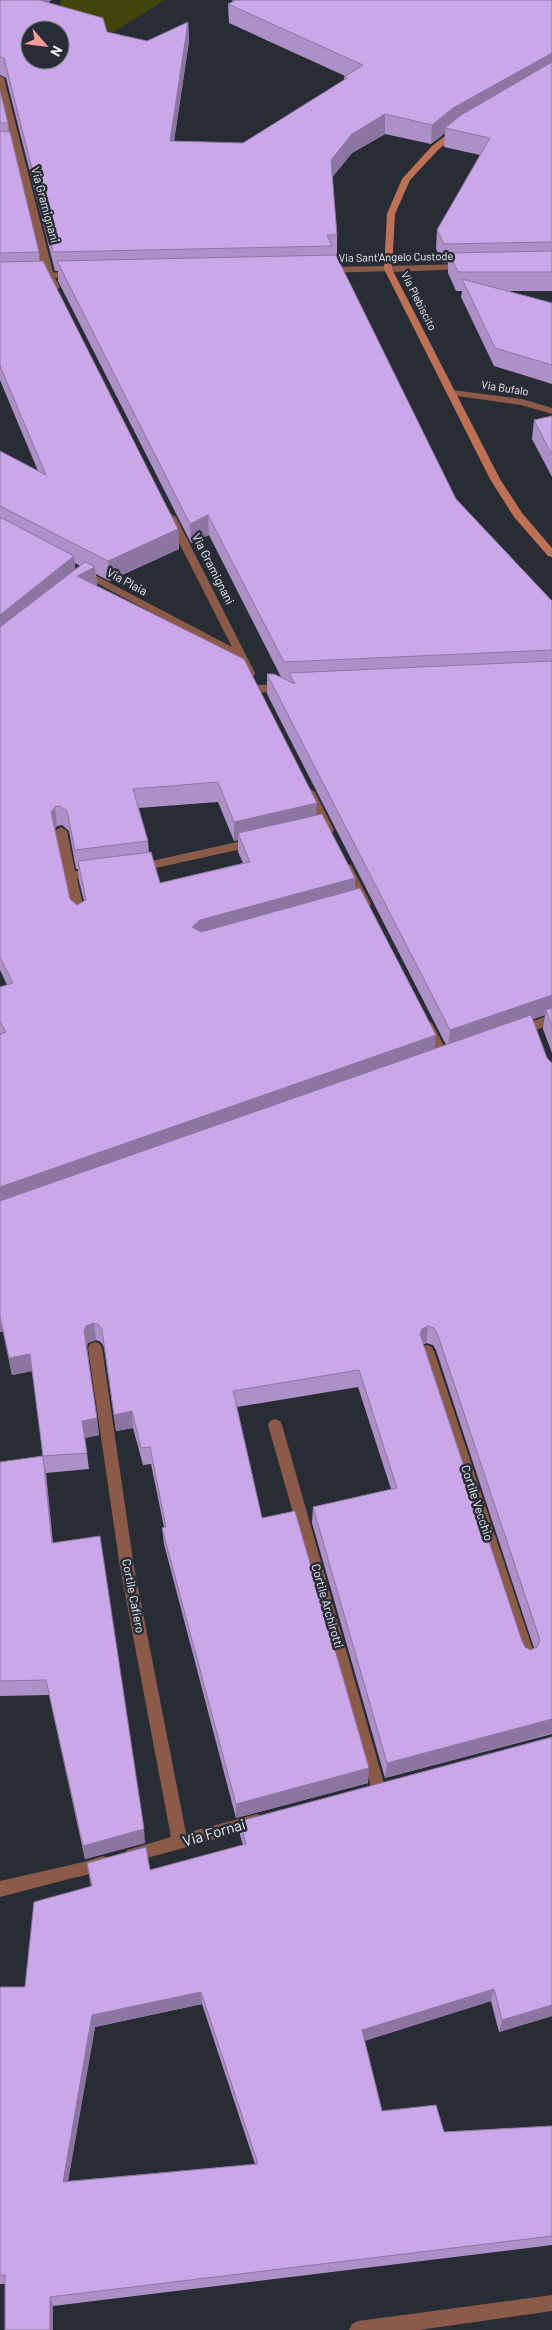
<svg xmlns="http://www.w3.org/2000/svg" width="552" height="2330" font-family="Barlow,sans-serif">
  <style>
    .green { fill: #41450b }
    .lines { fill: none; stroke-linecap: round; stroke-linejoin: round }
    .service { fill: #8b5a49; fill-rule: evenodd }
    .pedestrian { fill: #8b5a49; fill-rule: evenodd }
    .minor { fill: #8b5a49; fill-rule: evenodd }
    .tertiary { fill: #8b5a49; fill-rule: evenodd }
    .secondary { fill: #bf7156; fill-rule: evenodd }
    .wall { fill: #ad90c8; fill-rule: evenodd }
    .shaded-wall { fill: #8d75a2 }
    .building { fill: #c9a7e8; stroke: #8d75a2; fill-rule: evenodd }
    .labels { text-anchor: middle; stroke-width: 5; stroke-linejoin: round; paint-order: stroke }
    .far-street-label { font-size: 11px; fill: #eff3f8; stroke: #282d35 }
    .street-label { font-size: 12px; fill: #eff3f8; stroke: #282d35 }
    .near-street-label { font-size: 15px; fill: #eff3f8; stroke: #282d35 }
  </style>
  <rect width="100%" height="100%" fill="#282d35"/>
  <!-- green -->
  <path class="green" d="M 62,0 L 165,0 L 112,33 L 58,6 Z"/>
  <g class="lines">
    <!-- service -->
    <path class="service" d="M 79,1863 L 84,1865 L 87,1870 L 84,1875 L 0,1897 L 0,1881 Z"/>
    <!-- pedestrian -->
    <path class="pedestrian" d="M 427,1345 L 432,1347 L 434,1351 L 535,1656 L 533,1661 L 528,1663 L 523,1661 L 521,1656 L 420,1351 L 422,1347 Z"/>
    <!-- minor -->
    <g class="minor">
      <path d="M 0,76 L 4,78 L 54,276 L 60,287 L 58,289 L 52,289 L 44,276 L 0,95 Z"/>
      <path d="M 465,264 L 468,265 L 468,269 L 388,272 L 384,269 L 388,266 Z"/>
      <path d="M 453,390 L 522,399 L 552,408 L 552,414 L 521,405 L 450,395 L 450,391 Z"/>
      <path d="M 171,514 L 176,517 L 255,673 L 254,676 L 246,676 L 238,659 L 78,573 L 83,570 L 87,571 L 232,647 L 166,517 Z"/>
      <path d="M 282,684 L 286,685 L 286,691 L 257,693 L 252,689 L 257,685 Z"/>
      <path d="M 309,788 L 315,792 L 334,830 L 332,833 L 324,833 L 322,830 L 303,792 Z"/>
      <path d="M 61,827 L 67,831 L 75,871 L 96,869 L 102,873 L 96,877 L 77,879 L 86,918 L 80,922 L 74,918 L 55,831 Z"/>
      <path d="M 255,838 L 261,842 L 259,845 L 138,872 L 132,868 L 138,864 Z"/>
      <path d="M 347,864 L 351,865 L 371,904 L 369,907 L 365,908 L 361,907 L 341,868 Z"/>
      <path d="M 552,1014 L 552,1024 L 519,1036 L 513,1031 L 515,1028 Z"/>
      <path d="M 428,1021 L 432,1023 L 450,1057 L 448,1060 L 444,1062 L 440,1060 L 422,1026 Z"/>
      <path d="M 95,1342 L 100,1344 L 102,1348 L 134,1567 L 186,1833 L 257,1814 L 262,1816 L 265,1821 L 262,1826 L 257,1828 L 132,1862 L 127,1860 L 124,1855 L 127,1850 L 171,1837 L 120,1567 L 88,1348 L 90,1344 Z"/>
      <path d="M 275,1419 L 280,1421 L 282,1425 L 385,1787 L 383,1792 L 378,1794 L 373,1792 L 371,1787 L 268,1425 L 270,1421 Z"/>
      <path d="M 103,1856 L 108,1858 L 111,1863 L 108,1868 L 79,1877 L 74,1875 L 71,1870 L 74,1865 Z"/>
      <path d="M 552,2295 L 552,2311 L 419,2330 L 349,2330 L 352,2324 L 358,2321 Z"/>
    </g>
    <!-- tertiary -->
    <g class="tertiary">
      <path d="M 388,266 L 391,267 L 391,271 L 328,273 L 324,270 L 328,267 Z"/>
      <path d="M 73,272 L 78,275 L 76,277 L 0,280 L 0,274 Z"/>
    </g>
    <!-- secondary -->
    <path class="secondary" d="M 454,129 L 461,131 L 438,150 L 410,180 L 395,214 L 392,269 L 500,479 L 522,513 L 552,548 L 552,557 L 548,556 L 514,517 L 490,479 L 384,269 L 387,214 L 402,179 L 432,146 Z"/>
  </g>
  <!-- wall -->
  <g class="wall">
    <path d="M 0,0 L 51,0 L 48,3 L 107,32 L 147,41 L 188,22 L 189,41 L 174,141 L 243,143 L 344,81 L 344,77 L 345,76 L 229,23 L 228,4 L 234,1 L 231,0 L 552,0 L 552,291 L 508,291 L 552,303 L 552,384 L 494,366 L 461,297 L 462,291 L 456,291 L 448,273 L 448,263 L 443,263 L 436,249 L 437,230 L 480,155 L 444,147 L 445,133 L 431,144 L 385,134 L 352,153 L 332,177 L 337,235 L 337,255 L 332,255 L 456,499 L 552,601 L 552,1053 L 543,1029 L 545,1015 L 533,1019 L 547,1058 L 552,1063 L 552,1734 L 385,1778 L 312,1523 L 313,1507 L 391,1489 L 358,1387 L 237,1407 L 262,1518 L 368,1783 L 236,1818 L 164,1544 L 162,1528 L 164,1527 L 151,1464 L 143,1465 L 133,1428 L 116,1431 L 104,1347 L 101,1342 L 96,1340 L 88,1343 L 87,1347 L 99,1435 L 85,1438 L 89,1469 L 46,1473 L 53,1543 L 145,1843 L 85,1859 L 49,1695 L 0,1696 L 0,1462 L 43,1456 L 32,1371 L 12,1375 L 3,1332 L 0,1332 L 0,987 L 7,985 L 0,970 L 0,451 L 38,471 L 0,380 L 0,91 L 8,123 L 9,132 L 39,252 L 40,261 L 178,529 L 179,549 L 109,581 L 96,574 L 97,586 L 316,815 L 355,878 L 355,890 L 435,1049 L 446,1045 L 267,694 L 267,674 L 281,677 L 209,535 L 191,543 L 58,281 L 58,271 L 55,271 L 6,78 L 0,75 ZM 75,563 L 80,566 L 75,569 ZM 218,802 L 234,841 L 238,840 L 238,852 L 243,863 L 160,883 L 149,852 L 148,841 L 138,808 ZM 62,825 L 69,831 L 76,869 L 78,869 L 79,881 L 84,901 L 77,905 L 70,899 L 55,829 L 57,826 ZM 426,1343 L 433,1345 L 436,1350 L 534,1648 L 530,1650 L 525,1647 L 522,1641 L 423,1345 Z"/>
    <path d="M 552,416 L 552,477 L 532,439 L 534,420 Z"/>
    <path d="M 240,1821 L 552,2016 L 499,2032 L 491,2001 L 364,2041 L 382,2111 L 444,2132 L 552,2126 L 552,2245 L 53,2306 L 5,2284 L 0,2284 L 0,1987 L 25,1987 L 91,1887 L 87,1863 L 150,1870 L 243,1845 L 240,1835 ZM 202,2004 L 255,2164 L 68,2181 L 95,2027 Z"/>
  </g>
  <!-- shaded-wall -->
  <g class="shaded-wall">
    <path d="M 32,0 L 51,0 L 33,17 Z"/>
    <path d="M 188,22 L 189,41 L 171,160 L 170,141 Z"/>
    <path d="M 552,53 L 552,71 L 445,128 L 445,133 L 431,144 L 432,125 L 453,108 Z"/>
    <path d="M 385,114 L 385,134 L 352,153 L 331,179 L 331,160 L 352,134 Z"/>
    <path d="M 208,515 L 209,535 L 191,543 L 190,524 Z"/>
    <path d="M 178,529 L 179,549 L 109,581 L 108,561 Z"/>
    <path d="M 74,556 L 76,575 L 0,637 L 0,615 Z"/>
    <path d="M 95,567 L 97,587 L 77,576 Z"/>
    <path d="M 317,803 L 316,823 L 238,833 L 238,840 L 234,841 L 234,822 Z"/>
    <path d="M 55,807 L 57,826 L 53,831 L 51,812 Z"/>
    <path d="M 355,878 L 354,897 L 200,939 L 192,927 L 200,920 Z"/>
    <path d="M 552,995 L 552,1013 L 546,1010 L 545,1015 L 448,1049 L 450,1030 Z"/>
    <path d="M 436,1035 L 434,1054 L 0,1206 L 0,1187 Z"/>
    <path d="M 0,1316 L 3,1332 L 0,1332 Z"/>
    <path d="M 94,1323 L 96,1340 L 88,1343 L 86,1348 L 84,1331 L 86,1326 Z"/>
    <path d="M 428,1326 L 426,1343 L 420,1346 L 420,1334 L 422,1329 Z"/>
    <path d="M 30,1354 L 33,1371 L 12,1375 L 9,1358 Z"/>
    <path d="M 132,1411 L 133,1428 L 116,1431 L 114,1415 Z"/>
    <path d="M 97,1418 L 99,1435 L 84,1438 L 82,1421 Z"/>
    <path d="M 43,1456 L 46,1473 L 54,1559 L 52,1543 Z"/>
    <path d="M 552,1719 L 552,1733 L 385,1778 L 387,1763 Z"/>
    <path d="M 369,1768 L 368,1783 L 236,1818 L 236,1804 Z"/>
    <path d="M 144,1829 L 145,1843 L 85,1859 L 83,1846 Z"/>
    <path d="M 494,1989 L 491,2001 L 361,2042 L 362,2030 Z"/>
    <path d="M 201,1992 L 202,2004 L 95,2027 L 66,2192 L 63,2182 L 92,2015 Z"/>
    <path d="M 552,2005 L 552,2016 L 499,2032 L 502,2020 Z"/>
    <path d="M 50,2297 L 53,2306 L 53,2330 L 50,2330 Z"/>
  </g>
  <!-- building -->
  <g class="building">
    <path d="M 0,0 L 39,0 L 103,18 L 107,32 L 147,41 L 188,22 L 170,141 L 243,143 L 347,78 L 344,77 L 363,65 L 228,4 L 236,0 L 552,0 L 552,53 L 453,108 L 432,125 L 385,114 L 352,134 L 331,160 L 337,235 L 327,235 L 332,246 L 53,252 L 4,58 L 0,57 ZM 30,30 L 60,30 L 60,60 L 30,60 Z"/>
    <path d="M 552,62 L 552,242 L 444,244 L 437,230 L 490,138 L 445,128 L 461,115 Z"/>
    <path d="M 0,91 L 8,123 L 0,123 Z"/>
    <path d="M 0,131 L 10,132 L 39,252 L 0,253 Z"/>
    <path d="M 552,251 L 552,272 L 458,272 L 449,253 Z"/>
    <path d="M 336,255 L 456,499 L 552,601 L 552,650 L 284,662 L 208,515 L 190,524 L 57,261 Z"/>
    <path d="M 43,261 L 178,529 L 108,561 L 0,506 L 0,451 L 46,475 L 0,366 L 0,262 Z"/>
    <path d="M 462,279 L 552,303 L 552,365 L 495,348 Z"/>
    <path d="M 552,416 L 552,455 L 534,420 Z"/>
    <path d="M 0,517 L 74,556 L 0,615 Z"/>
    <path d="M 85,562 L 95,567 L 77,576 L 244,659 L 317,803 L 234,822 L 218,782 L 133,789 L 148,841 L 75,850 L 67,811 L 60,806 L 55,807 L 51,812 L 70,899 L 77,905 L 86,900 L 78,861 L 151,852 L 160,883 L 250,862 L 238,833 L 322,814 L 355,878 L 200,920 L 192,927 L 201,932 L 360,888 L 436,1035 L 0,1187 L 0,1034 L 6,1032 L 0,1022 L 0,987 L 13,983 L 0,957 L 0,627 Z"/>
    <path d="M 552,661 L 552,995 L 450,1030 L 267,674 L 274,674 L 295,684 L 289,673 Z"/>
    <path d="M 552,1008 L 552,1027 L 546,1010 Z"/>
    <path d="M 531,1015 L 547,1058 L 552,1063 L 552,1719 L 387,1763 L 313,1507 L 397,1488 L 359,1370 L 233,1391 L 262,1518 L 295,1511 L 369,1768 L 236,1804 L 162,1528 L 166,1527 L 150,1447 L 141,1448 L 132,1411 L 114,1415 L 102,1330 L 99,1325 L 94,1323 L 86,1326 L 84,1331 L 97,1418 L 82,1421 L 87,1453 L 43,1456 L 30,1354 L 9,1358 L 0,1316 L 0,1201 ZM 428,1326 L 434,1328 L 437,1333 L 540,1640 L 537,1647 L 530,1650 L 525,1647 L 522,1641 L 420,1334 L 422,1329 Z"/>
    <path d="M 43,1456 L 52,1543 L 100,1536 L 144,1829 L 83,1846 L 46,1680 L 0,1681 L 0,1462 Z"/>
    <path d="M 552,1737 L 552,2005 L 502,2020 L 494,1989 L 362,2030 L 382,2111 L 436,2105 L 444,2132 L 552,2126 L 552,2236 L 50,2297 L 50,2330 L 5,2330 L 5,2275 L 0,2275 L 0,1987 L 25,1987 L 34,1902 L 92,1886 L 87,1863 L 146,1847 L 150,1870 L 246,1844 L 240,1821 ZM 201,1992 L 258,2164 L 63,2182 L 92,2015 Z"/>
  </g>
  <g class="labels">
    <!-- far-street labels -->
    <g class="far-street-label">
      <text transform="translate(396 257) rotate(-1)" y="4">Via Sant'Angelo Custode</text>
      <text transform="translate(419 301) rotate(63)" y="4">Via Plebiscito</text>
      <text transform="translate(505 388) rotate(9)" y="4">Via Bufalo</text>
    </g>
    <!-- street labels -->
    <g class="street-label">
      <text transform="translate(45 205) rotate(75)" y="4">Via Gramignani</text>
      <text transform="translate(213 569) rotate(63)" y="4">Via Gramignani</text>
      <text transform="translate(127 582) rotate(28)" y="4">Via Plaia</text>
      <text transform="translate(477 1503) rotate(72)" y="4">Cortile Vecchio</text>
      <text transform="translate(133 1596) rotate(79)" y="4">Cortile Cafiero</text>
      <text transform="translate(327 1606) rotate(74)" y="4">Cortile Archirotti</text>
    </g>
    <!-- near-street labels -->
    <g class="near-street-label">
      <text transform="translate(214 1833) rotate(-16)" y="5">Via Fornai</text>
    </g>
  </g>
  <!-- north arrow -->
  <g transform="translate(45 45) rotate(118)"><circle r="24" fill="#282d35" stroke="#787c83"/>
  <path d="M0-4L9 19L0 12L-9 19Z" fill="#f59b99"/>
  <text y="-8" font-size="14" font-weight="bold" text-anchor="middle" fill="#eff3f8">N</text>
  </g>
</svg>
